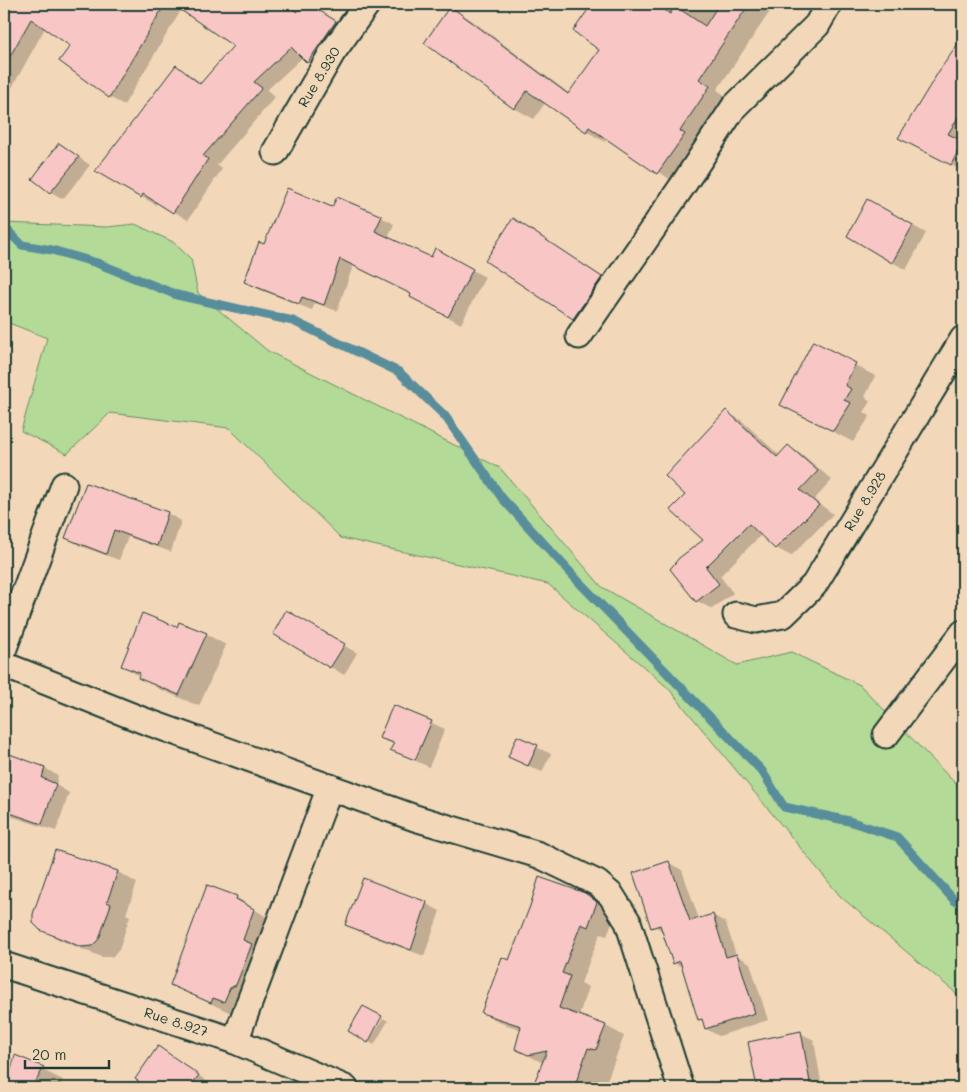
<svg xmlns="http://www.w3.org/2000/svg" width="967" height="1092" font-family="Mali,sans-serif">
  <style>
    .green { fill: #b3da96; stroke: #698c65 }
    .shadow { fill: #0003 }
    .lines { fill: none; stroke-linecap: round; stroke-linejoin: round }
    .stream { stroke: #588d9b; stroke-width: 9 }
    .building { fill: #f8c7c5; stroke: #1f3d34 }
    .street-casing { stroke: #1f3d34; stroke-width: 29 }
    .street { stroke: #f2d8b9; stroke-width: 25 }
    .labels { text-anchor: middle; stroke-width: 4.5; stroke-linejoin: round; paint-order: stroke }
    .street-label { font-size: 14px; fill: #1f3d34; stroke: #f2d8b9 }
  </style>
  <rect width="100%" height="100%" fill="#f2d8b9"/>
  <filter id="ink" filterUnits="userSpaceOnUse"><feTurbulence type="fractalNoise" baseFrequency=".02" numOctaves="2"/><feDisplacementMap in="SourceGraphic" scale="10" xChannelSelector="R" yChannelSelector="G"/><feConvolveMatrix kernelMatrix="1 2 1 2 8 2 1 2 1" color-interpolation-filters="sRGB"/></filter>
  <g filter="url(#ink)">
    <!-- green -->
    <path class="green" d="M 4,223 L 107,227 L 135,224 L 173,242 L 191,259 L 198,293 L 268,351 L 500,468 L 602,587 L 737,665 L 791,652 L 860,685 L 956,784 L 963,802 L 963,999 L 841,897 L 668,688 L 548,584 L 341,538 L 229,428 L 110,413 L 67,454 L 21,431 L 47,338 L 4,321 Z"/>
    <!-- shadow -->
    <g class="shadow">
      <path d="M 4,4 L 177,4 L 183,7 L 124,105 L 109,97 L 71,46 L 45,28 L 9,93 L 4,90 Z"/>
      <path d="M 189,4 L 319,4 L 316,8 L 349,30 L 323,71 L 303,57 L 267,90 L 275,97 L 217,165 L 222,169 L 188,220 L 158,202 L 156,205 L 97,171 L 176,66 L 202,83 L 234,46 L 184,11 Z"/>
      <path d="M 594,4 L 769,4 L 773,7 L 717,90 L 729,98 L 677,184 L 608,138 L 605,142 L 586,131 L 545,103 L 534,119 L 514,108 L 451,8 L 470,19 L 570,94 L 601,50 L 575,31 Z"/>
      <path d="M 963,37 L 963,171 L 917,147 Z"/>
      <path d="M 71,152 L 90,165 L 63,199 L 51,192 Z"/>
      <path d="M 868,201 L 926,233 L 906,270 L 848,236 Z"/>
      <path d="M 333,209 L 381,217 L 394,224 L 388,238 L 431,259 L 436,250 L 485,277 L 461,324 L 424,304 L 412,294 L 353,266 L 337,311 L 315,303 L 312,310 L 258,289 L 246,282 L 265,246 Z"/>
      <path d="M 514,219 L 621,289 L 593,330 L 487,260 Z"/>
      <path d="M 814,343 L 875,376 L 865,397 L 870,401 L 864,412 L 870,416 L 853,442 L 782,405 Z"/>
      <path d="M 726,412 L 741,420 L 780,456 L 788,446 L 803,455 L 832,480 L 814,500 L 833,514 L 791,556 L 776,548 L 762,534 L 720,576 L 733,593 L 712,609 L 697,601 L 705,540 L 686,495 Z"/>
      <path d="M 167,513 L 181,521 L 171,552 L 128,537 L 119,560 L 80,546 L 67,538 Z"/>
      <path d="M 286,612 L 357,653 L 344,675 L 275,633 Z"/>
      <path d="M 178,629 L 206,634 L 226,645 L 199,706 L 159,689 L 122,665 Z"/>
      <path d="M 394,706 L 445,729 L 429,767 L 392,750 L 394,745 L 381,737 Z"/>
      <path d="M 517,738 L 551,754 L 542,772 L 509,757 Z"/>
      <path d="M 7,754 L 45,768 L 58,776 L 56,785 L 69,793 L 56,831 L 4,814 L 4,762 Z"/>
      <path d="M 669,863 L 682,870 L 699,919 L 713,915 L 726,923 L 736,955 L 750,963 L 768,1020 L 719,1036 L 706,1029 L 704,1022 L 700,1019 L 684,968 L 674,963 L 664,932 L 651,924 Z"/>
      <path d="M 118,872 L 137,883 L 126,914 L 130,916 L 119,950 L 112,957 L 102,957 L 62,941 L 41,929 Z"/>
      <path d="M 364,879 L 427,904 L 440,911 L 424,956 L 360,932 L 347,924 Z"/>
      <path d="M 584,894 L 615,914 L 607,936 L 600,934 L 581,983 L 588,987 L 579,1016 L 606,1026 L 624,1036 L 604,1088 L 535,1088 L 534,1087 L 543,1063 L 516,1049 L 522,1030 L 501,1023 L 482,1012 L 509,962 Z"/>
      <path d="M 236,897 L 274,922 L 244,1012 L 233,1008 L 231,1013 L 171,985 Z"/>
      <path d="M 383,1018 L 388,1021 L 374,1045 L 369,1042 Z"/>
      <path d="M 800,1033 L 814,1040 L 822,1088 L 758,1088 L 749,1043 Z"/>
      <path d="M 159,1048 L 172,1056 L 216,1088 L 150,1088 L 137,1079 Z"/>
      <path d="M 16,1057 L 63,1080 L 58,1088 L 4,1088 L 4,1079 L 9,1081 Z"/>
    </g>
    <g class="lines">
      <!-- stream -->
      <path class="stream" d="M 4,227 L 22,245 L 52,250 L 97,263 L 177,295 L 293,321 L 399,372 L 445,416 L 502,498 L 579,582 L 762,771 L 784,807 L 849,821 L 897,837 L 955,901"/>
    </g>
    <!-- building -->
    <g class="building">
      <path d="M 4,4 L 165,4 L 109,98 L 59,61 L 70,46 L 31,19 L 4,67 Z"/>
      <path d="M 172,4 L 286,4 L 297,12 L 303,4 L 309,4 L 336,21 L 307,63 L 291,47 L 254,82 L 262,88 L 203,156 L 208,159 L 173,213 L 143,194 L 141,198 L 95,171 L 176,65 L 200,84 L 233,46 Z"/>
      <path d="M 592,4 L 655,4 L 670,14 L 675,6 L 705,26 L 719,4 L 749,4 L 699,79 L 710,86 L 680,131 L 685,134 L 657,174 L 589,127 L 586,132 L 527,91 L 514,109 L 424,43 L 450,6 L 568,94 L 599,50 L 573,31 Z"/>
      <path d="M 963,37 L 963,109 L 948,134 L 963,141 L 951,165 L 898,138 L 939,71 Z"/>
      <path d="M 59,143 L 79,157 L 50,193 L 32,179 Z"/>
      <path d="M 287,188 L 332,207 L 337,197 L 382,216 L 375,231 L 431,257 L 435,248 L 473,269 L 448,317 L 410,297 L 411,294 L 340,259 L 324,305 L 302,297 L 299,304 L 244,282 L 259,242 L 264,244 Z"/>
      <path d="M 867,199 L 913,225 L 892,263 L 847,236 Z"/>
      <path d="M 513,218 L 602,277 L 573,319 L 485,261 Z"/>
      <path d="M 813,341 L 856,363 L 845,385 L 851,389 L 844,400 L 851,403 L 833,431 L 780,405 Z"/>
      <path d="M 726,410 L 777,457 L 788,445 L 818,471 L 800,490 L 819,505 L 775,549 L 749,524 L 706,567 L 719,584 L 696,602 L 670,569 L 679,558 L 703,540 L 670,510 L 685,495 L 665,476 Z"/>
      <path d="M 86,483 L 168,512 L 157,546 L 114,530 L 106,554 L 65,538 Z"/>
      <path d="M 286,610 L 345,644 L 330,668 L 273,634 Z"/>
      <path d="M 142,613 L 177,627 L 179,622 L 207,633 L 179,695 L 138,678 L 140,673 L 121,666 Z"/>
      <path d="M 393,705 L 432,721 L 415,760 L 390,750 L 394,743 L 379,738 Z"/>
      <path d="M 517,736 L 538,745 L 528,766 L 508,757 Z"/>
      <path d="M 4,752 L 45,767 L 42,778 L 56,784 L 42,824 L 4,811 Z"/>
      <path d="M 55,850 L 118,871 L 107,902 L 111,904 L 99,939 L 92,946 L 81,947 L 40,930 L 33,923 L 33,914 Z"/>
      <path d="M 669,861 L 690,921 L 713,914 L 726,957 L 737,954 L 755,1013 L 705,1029 L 702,1019 L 698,1020 L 680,961 L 673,964 L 660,925 L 651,928 L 633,873 Z"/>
      <path d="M 539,877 L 585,893 L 597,902 L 588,927 L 581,924 L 562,973 L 570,976 L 559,1008 L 606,1025 L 596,1050 L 588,1048 L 574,1088 L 532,1088 L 547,1051 L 528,1055 L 515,1049 L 521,1026 L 481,1013 L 502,957 L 509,960 L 530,906 Z"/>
      <path d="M 363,878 L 427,902 L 411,950 L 345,925 Z"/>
      <path d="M 207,885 L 237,896 L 236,899 L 254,909 L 243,940 L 252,944 L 236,985 L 230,988 L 224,1002 L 213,998 L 211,1003 L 170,985 Z"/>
      <path d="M 363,1006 L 382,1016 L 368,1043 L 348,1031 Z"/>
      <path d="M 801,1031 L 811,1088 L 757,1088 L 748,1042 Z"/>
      <path d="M 158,1046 L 199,1075 L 189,1088 L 148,1088 L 135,1079 Z"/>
      <path d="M 15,1055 L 44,1067 L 32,1088 L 6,1088 Z"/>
    </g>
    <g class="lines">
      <defs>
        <g id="street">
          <path d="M 275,152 L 332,53 L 367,4"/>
          <path d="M 579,336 L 683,185 L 734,107 L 817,25 L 829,4"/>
          <path d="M 736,615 L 756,620 L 783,615 L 814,585 L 963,339"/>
          <path d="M 4,648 L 64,485"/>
          <path d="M 4,665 L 142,720 L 415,818 L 539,855 L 597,883 L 611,895 L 628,922 L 681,1088"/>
          <path d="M 886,735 L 963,633"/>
          <path d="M 4,965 L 235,1041 L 345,1088"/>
          <path d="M 235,1041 L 330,787"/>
        </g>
      </defs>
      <!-- street casing -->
      <use href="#street" class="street-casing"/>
      <!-- street -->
      <use href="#street" class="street"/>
    </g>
  </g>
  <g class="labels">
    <!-- street labels -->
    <g class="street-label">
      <text transform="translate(319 77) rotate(-59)" y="5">Rue 8.930</text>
      <text transform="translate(865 501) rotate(-59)" y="5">Rue 8.928</text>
      <text transform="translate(176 1022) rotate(18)" y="5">Rue 8.927</text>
    </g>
  </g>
  <!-- margin -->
  <rect width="967" height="1092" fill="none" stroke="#f2d8b9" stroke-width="20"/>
  <rect x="10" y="10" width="947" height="1072" fill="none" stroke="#1f3d34" stroke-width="2" filter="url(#ink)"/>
  <!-- scale -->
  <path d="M25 1060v8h84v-8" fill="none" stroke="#1f3d34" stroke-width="2.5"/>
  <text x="32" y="1060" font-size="15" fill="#1f3d34" stroke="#f2d8b9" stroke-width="4" paint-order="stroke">20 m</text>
</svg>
